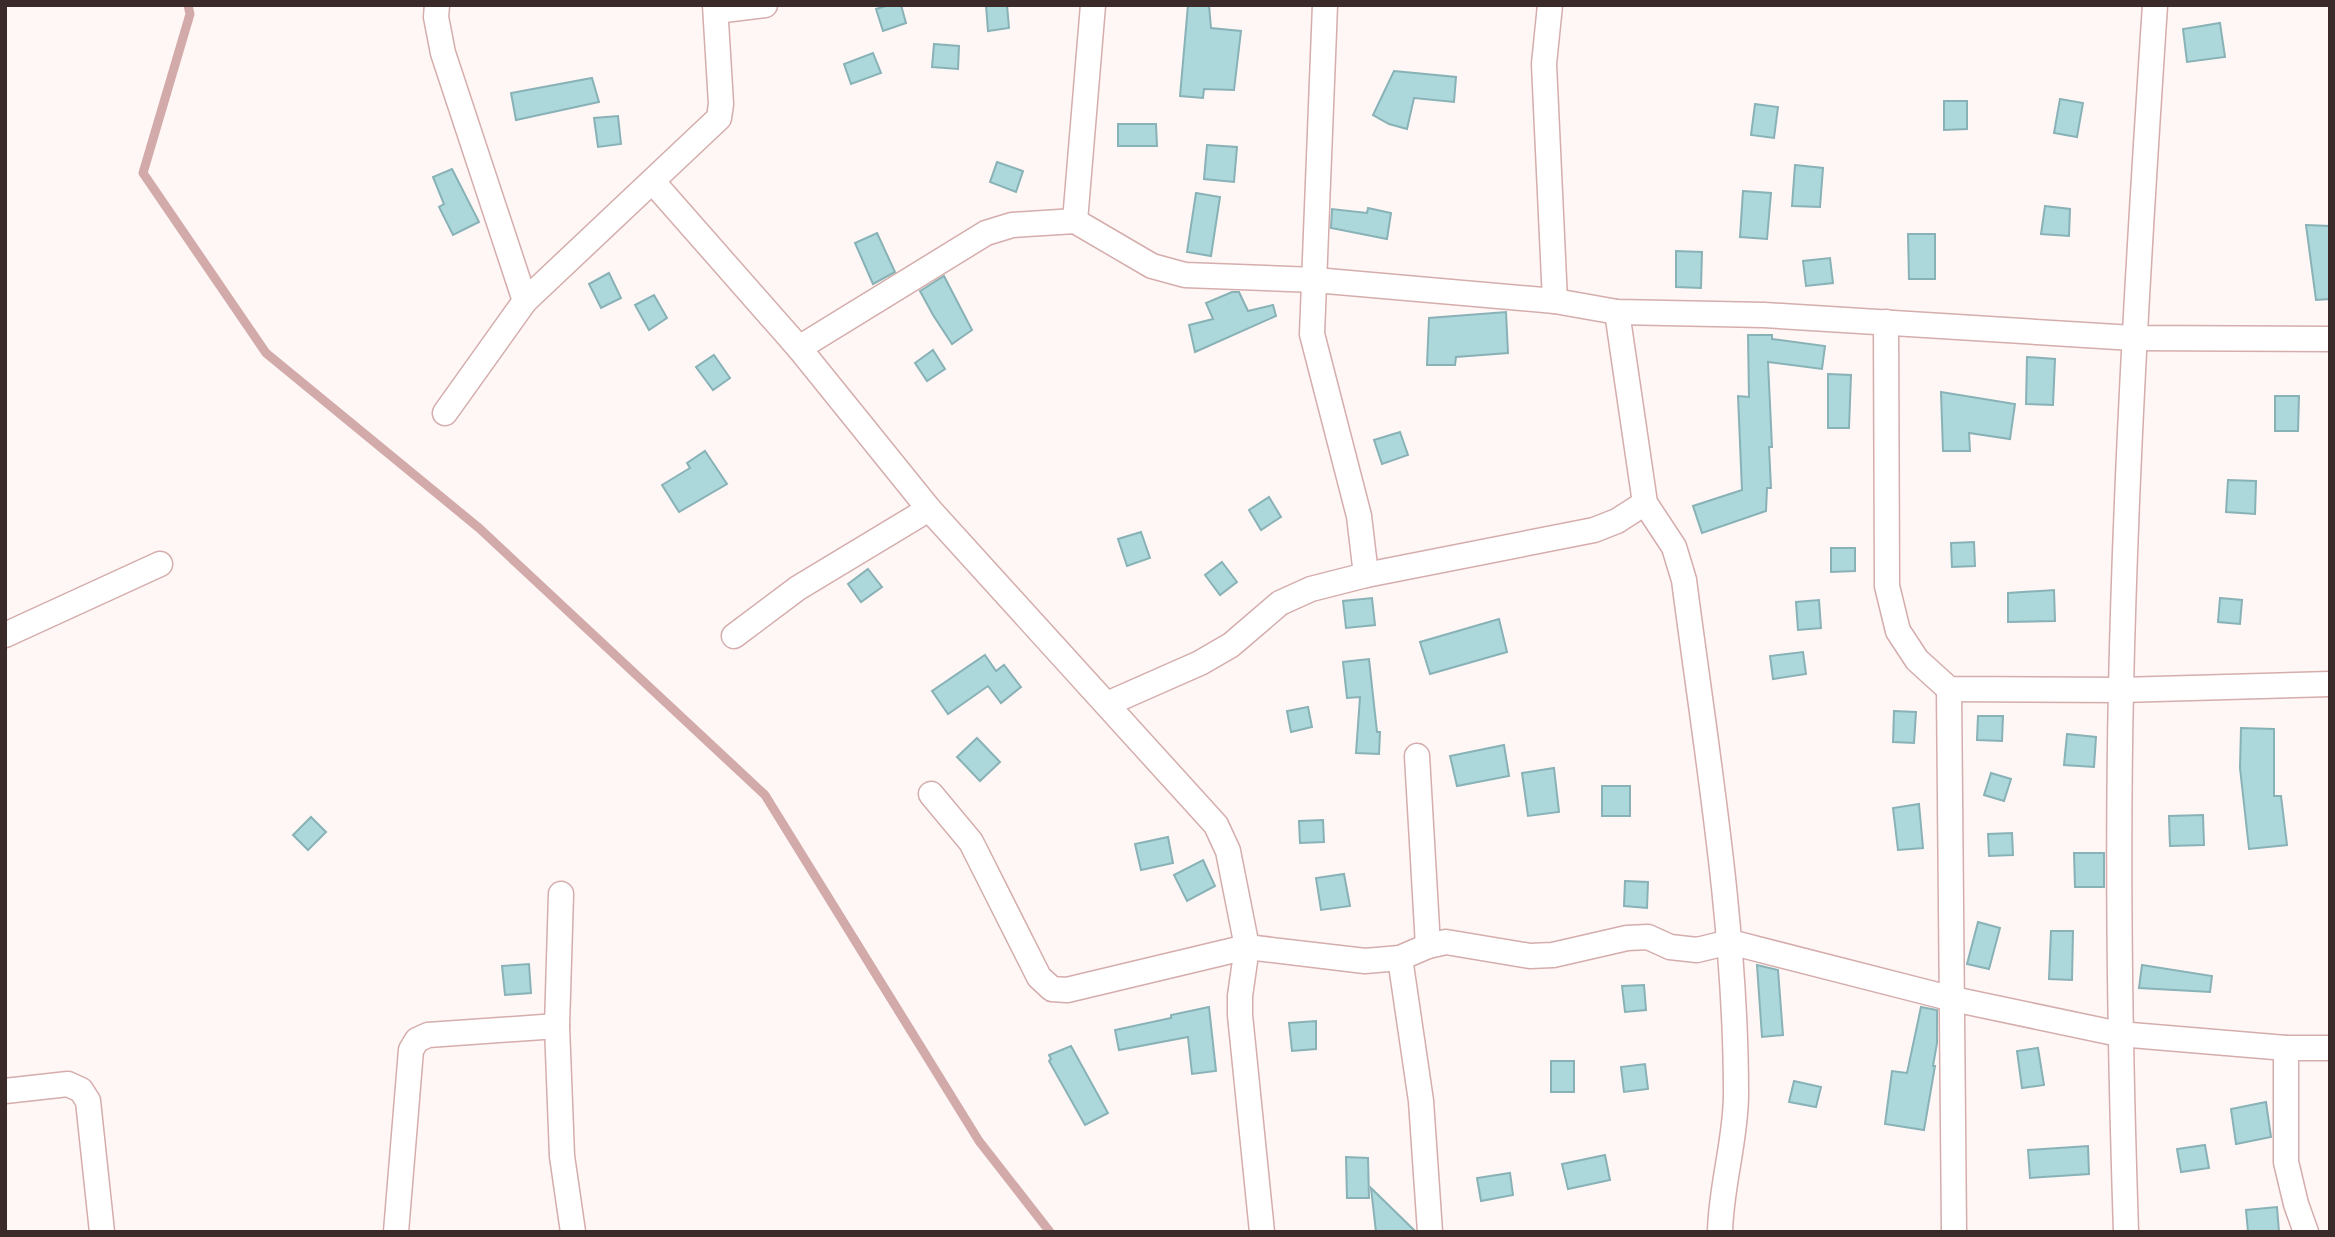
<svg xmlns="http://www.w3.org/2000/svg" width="2335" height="1237" font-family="'DM Sans',sans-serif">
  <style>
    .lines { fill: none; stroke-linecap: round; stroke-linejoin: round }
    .stream { stroke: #d2aaa9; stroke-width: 9 }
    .building { fill: #acd7db; stroke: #88b2b6; stroke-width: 2 }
    .minor-casing { stroke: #d4adac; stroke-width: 27 }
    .minor { stroke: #fff; stroke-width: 24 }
  </style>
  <rect width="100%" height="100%" fill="#fff6f6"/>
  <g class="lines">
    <!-- stream -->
    <path class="stream" d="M 188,5 L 190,14 L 143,173 L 266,353 L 479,528 L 765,795 L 979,1141 L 1050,1232"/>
  </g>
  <!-- building -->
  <g class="building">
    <path d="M 889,5 L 901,5 L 906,23 L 883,31 L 876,9 Z"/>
    <path d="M 986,5 L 1007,5 L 1009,28 L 988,31 Z"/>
    <path d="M 1188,5 L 1209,5 L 1211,28 L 1241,31 L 1234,90 L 1204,89 L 1203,98 L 1180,96 Z"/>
    <path d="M 2220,23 L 2225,57 L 2187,62 L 2183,29 Z"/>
    <path d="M 934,44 L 959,46 L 958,69 L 932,67 Z"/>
    <path d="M 873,53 L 881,73 L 851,84 L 844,64 Z"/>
    <path d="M 1394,71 L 1456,77 L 1454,102 L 1414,98 L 1407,129 L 1389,124 L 1373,115 Z"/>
    <path d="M 592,78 L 599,102 L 516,120 L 511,93 Z"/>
    <path d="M 2060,99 L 2083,103 L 2077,137 L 2054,133 Z"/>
    <path d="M 1944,101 L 1967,101 L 1967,129 L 1944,130 Z"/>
    <path d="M 1755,104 L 1778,107 L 1774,138 L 1751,135 Z"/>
    <path d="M 618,116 L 621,144 L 598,147 L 594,118 Z"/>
    <path d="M 1118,124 L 1156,124 L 1157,146 L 1118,146 Z"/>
    <path d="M 1207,145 L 1237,147 L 1234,182 L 1204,179 Z"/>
    <path d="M 997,162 L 1023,171 L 1016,192 L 990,182 Z"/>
    <path d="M 1795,165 L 1823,168 L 1820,207 L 1792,206 Z"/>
    <path d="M 452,169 L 479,222 L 453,235 L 439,207 L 444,204 L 433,177 Z"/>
    <path d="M 1743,191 L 1771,193 L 1767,239 L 1740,237 Z"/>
    <path d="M 1196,193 L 1220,197 L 1211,256 L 1187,252 Z"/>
    <path d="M 2045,206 L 2070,209 L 2069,236 L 2041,234 Z"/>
    <path d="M 1368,208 L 1391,213 L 1387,239 L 1331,228 L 1332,209 L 1367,213 Z"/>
    <path d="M 2306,225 L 2330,226 L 2330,299 L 2316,300 Z"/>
    <path d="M 877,233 L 895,272 L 873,284 L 855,243 Z"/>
    <path d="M 1908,234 L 1935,234 L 1935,279 L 1909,279 Z"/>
    <path d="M 1676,251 L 1702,252 L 1701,288 L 1676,287 Z"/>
    <path d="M 1830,258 L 1833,283 L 1806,286 L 1803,261 Z"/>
    <path d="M 609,273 L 621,298 L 601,308 L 589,284 Z"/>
    <path d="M 944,276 L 972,330 L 952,344 L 933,315 L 920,291 Z"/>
    <path d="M 1232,292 L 1239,292 L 1248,311 L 1273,305 L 1276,316 L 1195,352 L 1189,325 L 1213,319 L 1206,303 Z"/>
    <path d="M 654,295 L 667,318 L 649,330 L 635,305 Z"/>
    <path d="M 1506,312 L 1508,353 L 1456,357 L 1455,365 L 1427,365 L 1429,318 Z"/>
    <path d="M 1748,335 L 1772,335 L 1772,339 L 1825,346 L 1822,369 L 1768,362 L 1772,447 L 1769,447 L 1771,488 L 1767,488 L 1766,511 L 1702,533 L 1693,506 L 1742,490 L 1738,396 L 1749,397 Z"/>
    <path d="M 933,350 L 945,369 L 927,381 L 915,363 Z"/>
    <path d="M 714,355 L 730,378 L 713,390 L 696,367 Z"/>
    <path d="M 2027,357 L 2055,359 L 2053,405 L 2026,404 Z"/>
    <path d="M 1828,374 L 1851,375 L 1849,428 L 1828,428 Z"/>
    <path d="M 1941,392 L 2015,404 L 2010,439 L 1969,433 L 1970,451 L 1943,451 Z"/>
    <path d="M 2275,396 L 2299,396 L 2298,431 L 2275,431 Z"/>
    <path d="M 1400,432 L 1408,455 L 1382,464 L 1374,440 Z"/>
    <path d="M 705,451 L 727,484 L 679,512 L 662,485 L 690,468 L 687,463 Z"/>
    <path d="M 2228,480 L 2256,481 L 2255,514 L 2226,512 Z"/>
    <path d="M 1269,497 L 1281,517 L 1261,530 L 1249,510 Z"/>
    <path d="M 1141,532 L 1150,558 L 1127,566 L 1118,539 Z"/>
    <path d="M 1974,542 L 1975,566 L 1952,567 L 1951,543 Z"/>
    <path d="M 1831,548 L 1855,548 L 1855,571 L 1831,572 Z"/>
    <path d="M 1222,562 L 1237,582 L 1220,595 L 1205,575 Z"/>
    <path d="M 868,569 L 882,587 L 861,602 L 848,584 Z"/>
    <path d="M 2054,590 L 2055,621 L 2008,622 L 2008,593 Z"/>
    <path d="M 1372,598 L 1375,625 L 1346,628 L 1343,601 Z"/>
    <path d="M 2220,598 L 2242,600 L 2240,624 L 2218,622 Z"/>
    <path d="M 1819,600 L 1821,628 L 1798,630 L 1796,602 Z"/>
    <path d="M 1499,619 L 1507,652 L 1430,674 L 1420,642 Z"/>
    <path d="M 1803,652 L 1806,674 L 1773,679 L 1770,656 Z"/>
    <path d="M 985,655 L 996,671 L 1004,665 L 1021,687 L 1001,703 L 988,686 L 948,714 L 932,691 Z"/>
    <path d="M 1369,659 L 1377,732 L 1380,732 L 1379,754 L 1356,753 L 1360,697 L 1347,698 L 1343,662 Z"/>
    <path d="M 1308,707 L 1312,727 L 1291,732 L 1287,711 Z"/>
    <path d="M 1894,711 L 1916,712 L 1914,743 L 1893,742 Z"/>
    <path d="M 1978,716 L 2003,716 L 2002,741 L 1977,740 Z"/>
    <path d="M 2241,728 L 2274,729 L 2274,796 L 2281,796 L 2287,845 L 2249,849 L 2240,768 Z"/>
    <path d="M 2067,734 L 2096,737 L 2094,767 L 2064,765 Z"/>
    <path d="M 977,738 L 1000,762 L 980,781 L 957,757 Z"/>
    <path d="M 1504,745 L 1509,776 L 1457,786 L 1450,756 Z"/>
    <path d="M 1554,768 L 1559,812 L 1528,816 L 1522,773 Z"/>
    <path d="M 1991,773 L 2011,779 L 2004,801 L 1984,795 Z"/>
    <rect x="1602" y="786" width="28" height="30"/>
    <path d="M 1919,804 L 1923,848 L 1898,850 L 1893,808 Z"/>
    <path d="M 2203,815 L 2204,845 L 2170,846 L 2169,816 Z"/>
    <path d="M 311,817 L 326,832 L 308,850 L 293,835 Z"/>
    <path d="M 1323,820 L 1324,842 L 1300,843 L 1299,821 Z"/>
    <path d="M 2012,833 L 2013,855 L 1989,856 L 1988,834 Z"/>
    <path d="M 1168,837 L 1173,863 L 1141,870 L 1135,844 Z"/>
    <path d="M 2074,853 L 2104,853 L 2104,887 L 2075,887 Z"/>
    <path d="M 1203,860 L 1215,886 L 1187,901 L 1174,875 Z"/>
    <path d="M 1344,874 L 1350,906 L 1321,910 L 1316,878 Z"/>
    <path d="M 1625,881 L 1648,882 L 1647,908 L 1624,906 Z"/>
    <path d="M 1978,922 L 2000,928 L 1989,969 L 1967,964 Z"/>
    <path d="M 2051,931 L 2073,931 L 2072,980 L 2049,979 Z"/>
    <path d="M 529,964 L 531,993 L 505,995 L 502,966 Z"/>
    <path d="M 1757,965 L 1778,970 L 1783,1035 L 1762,1037 Z"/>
    <path d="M 2142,965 L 2212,976 L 2210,992 L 2139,988 Z"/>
    <path d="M 1644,985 L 1646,1010 L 1625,1012 L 1622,986 Z"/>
    <path d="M 1209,1007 L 1216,1071 L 1192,1074 L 1188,1037 L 1119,1050 L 1115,1030 L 1171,1018 L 1171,1015 Z"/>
    <path d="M 1921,1007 L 1937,1010 L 1937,1043 L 1933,1066 L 1935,1066 L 1924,1130 L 1885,1124 L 1892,1071 L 1907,1073 Z"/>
    <path d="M 1316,1021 L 1316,1049 L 1292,1051 L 1289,1023 Z"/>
    <path d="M 1071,1046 L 1108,1113 L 1085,1125 L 1049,1061 L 1051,1059 L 1049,1055 Z"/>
    <path d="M 2038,1048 L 2044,1085 L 2022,1088 L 2017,1051 Z"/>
    <rect x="1551" y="1061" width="23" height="31"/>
    <path d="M 1645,1064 L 1648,1089 L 1624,1092 L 1621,1067 Z"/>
    <path d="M 1794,1081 L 1821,1087 L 1816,1107 L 1789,1102 Z"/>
    <path d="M 2266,1102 L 2271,1137 L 2236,1144 L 2231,1109 Z"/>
    <path d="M 2205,1145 L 2209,1168 L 2181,1172 L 2177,1149 Z"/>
    <path d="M 2088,1146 L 2089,1174 L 2030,1178 L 2028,1150 Z"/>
    <path d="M 1605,1155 L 1610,1180 L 1568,1189 L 1562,1164 Z"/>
    <path d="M 1346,1157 L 1368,1158 L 1369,1198 L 1347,1198 Z"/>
    <path d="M 1510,1173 L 1513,1195 L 1481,1201 L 1477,1178 Z"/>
    <path d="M 1371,1188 L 1415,1231 L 1415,1232 L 1376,1232 Z"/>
    <path d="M 2277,1207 L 2279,1232 L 2248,1232 L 2246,1210 Z"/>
  </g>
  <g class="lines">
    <defs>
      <g id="minor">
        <path d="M 437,5 L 436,17 L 443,53 L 525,301"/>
        <path d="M 1325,5 L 1312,334 L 1359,516 L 1366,575"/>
        <path d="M 1550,5 L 1544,64 L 1555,301"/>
        <path d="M 716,11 L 765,5"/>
        <path d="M 653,182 L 799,348 L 929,509 L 1216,825 L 1228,851 L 1247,947 L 1240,996 L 1240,1015 L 1262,1232"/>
        <path d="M 1075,221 L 1093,5"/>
        <path d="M 1617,312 L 1645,503 L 1674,547 L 1684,580 C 1706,750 1736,922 1736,1094 C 1736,1140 1721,1185 1720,1232"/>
        <path d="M 1886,322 L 1887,586 L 1898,631 L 1917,660 L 1949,689 L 2121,690 L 2330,684"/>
        <path d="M 799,348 L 986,233 L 1012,225 L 1075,221 L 1152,266 L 1185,275 L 1315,280 L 1555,301 L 1617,312 L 1764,315 L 2133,338 L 2330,339"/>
        <path d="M 445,413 L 525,301 L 719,118 L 721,104 L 715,5"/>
        <path d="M 5,635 L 160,564"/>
        <path d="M 734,636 L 798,588 L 929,509"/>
        <path d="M 1949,689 L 1954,1232"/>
        <path d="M 1107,704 L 1200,663 L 1231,645 L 1280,603 L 1311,589 L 1366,575 L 1594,530 L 1617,521 L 1645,503"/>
        <path d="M 1417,756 L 1428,946"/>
        <path d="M 931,794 L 971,842 L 1039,977 L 1052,989 L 1067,990 L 1247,947 L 1365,961 L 1400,958 L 1428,946 L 1446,942 L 1530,956 L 1553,955 L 1627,938 L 1648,937 L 1670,947 L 1697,950 L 1730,942 L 1953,999 L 2119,1034 L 2286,1048 L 2330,1048"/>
        <path d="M 561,894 L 557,1026 L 562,1156 L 573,1232"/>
        <path d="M 1400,958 L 1421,1101 L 1430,1232"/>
        <path d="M 2286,1048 L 2286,1162 L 2296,1204 L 2306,1232"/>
        <path d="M 5,1091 L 68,1084 L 81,1090 L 88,1101 L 102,1232"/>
        <path d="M 396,1232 L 411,1050 L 417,1040 L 428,1035 L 557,1026"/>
        <path d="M 2126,1232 C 2120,1051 2117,870 2121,689 C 2126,461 2140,233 2155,5"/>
      </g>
    </defs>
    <!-- minor casing -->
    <use href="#minor" class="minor-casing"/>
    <!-- minor -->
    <use href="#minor" class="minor"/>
  </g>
  <!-- border -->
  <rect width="2335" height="1237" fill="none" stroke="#3a2a2a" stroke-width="14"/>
</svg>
